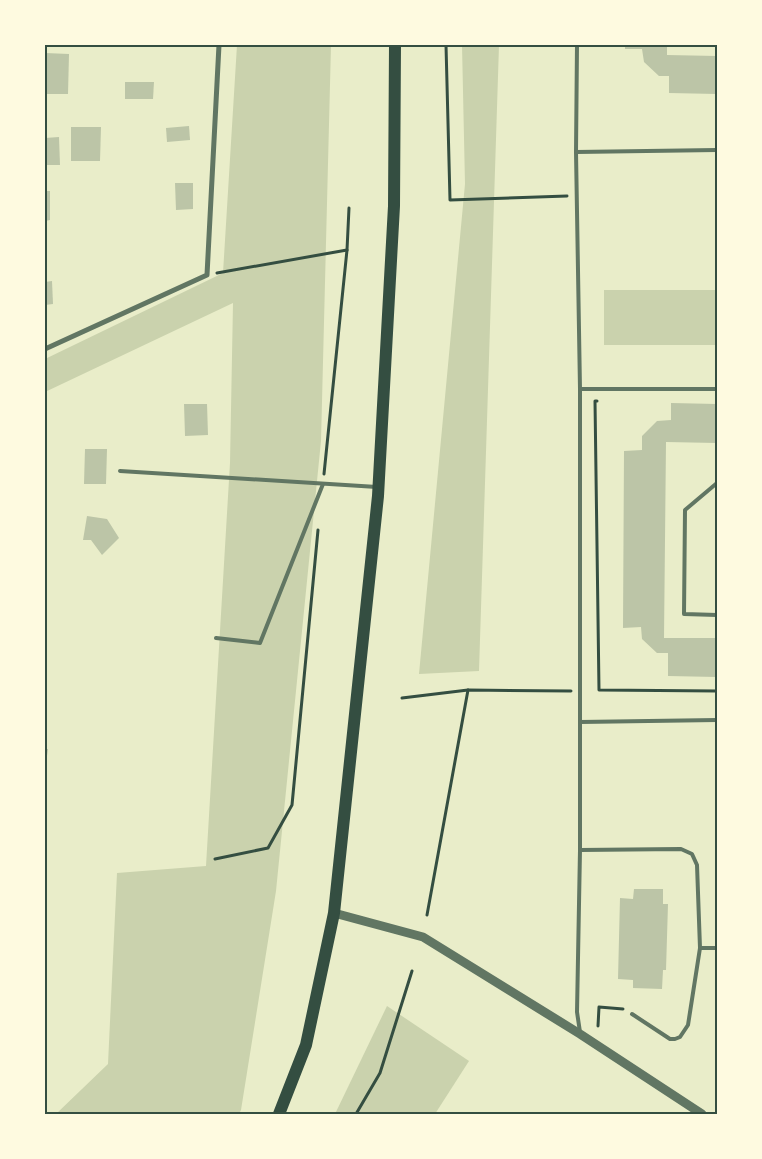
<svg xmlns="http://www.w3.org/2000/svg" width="762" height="1159" font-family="Montserrat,sans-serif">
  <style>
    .green { fill: #cad2ad }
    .building { fill: #bcc5a7 }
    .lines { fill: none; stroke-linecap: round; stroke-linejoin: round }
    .path { stroke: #344e41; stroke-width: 3 }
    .service { stroke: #617663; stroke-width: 4 }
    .minor { stroke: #617663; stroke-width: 5 }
    .tertiary { stroke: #617663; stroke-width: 9 }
    .primary { stroke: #344e41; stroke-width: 12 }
    .neatline { fill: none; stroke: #344e41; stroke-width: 2 }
  </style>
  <rect width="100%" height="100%" fill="#e9edc9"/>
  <!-- green -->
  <g class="green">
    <path d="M 237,45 L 331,45 L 321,441 L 276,891 L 241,1110 L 239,1114 L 56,1114 L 108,1064 L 117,873 L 206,866 L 230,463 L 233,303 L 45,392 L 45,359 L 223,273 Z"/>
    <path d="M 462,45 L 499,45 L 479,671 L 419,674 L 465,184 Z"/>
    <rect x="604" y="290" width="113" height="55"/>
    <path d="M 387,1006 L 469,1061 L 435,1114 L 335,1114 Z"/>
  </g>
  <!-- building -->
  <g class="building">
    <path d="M 625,45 L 667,45 L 667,55 L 717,56 L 717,94 L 669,93 L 669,76 L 659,76 L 644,62 L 642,49 L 625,49 Z"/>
    <path d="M 45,53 L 69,54 L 68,94 L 45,94 Z"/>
    <path d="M 125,82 L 154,82 L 153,99 L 125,99 Z"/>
    <path d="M 189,126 L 190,140 L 167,142 L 166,128 Z"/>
    <path d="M 71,127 L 101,127 L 100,161 L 71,161 Z"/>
    <path d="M 59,137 L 60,165 L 45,165 L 45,138 Z"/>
    <path d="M 175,183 L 193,183 L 193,209 L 176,210 Z"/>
    <path d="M 45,191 L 50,191 L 50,220 L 45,221 Z"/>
    <path d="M 52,281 L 53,304 L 45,305 L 45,282 Z"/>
    <path d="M 671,403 L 717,404 L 717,443 L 666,442 L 664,638 L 717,638 L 717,677 L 668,676 L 668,653 L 657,653 L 642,639 L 641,627 L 623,628 L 624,451 L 642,450 L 642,436 L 657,421 L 671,420 Z"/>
    <path d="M 184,404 L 207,404 L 208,435 L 185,436 Z"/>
    <path d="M 85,449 L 107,449 L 106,484 L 84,484 Z"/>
    <path d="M 87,516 L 107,519 L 119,538 L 102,555 L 91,540 L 83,540 Z"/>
    <path d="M 45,749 L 48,749 L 46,763 L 45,763 Z"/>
    <path d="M 634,889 L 663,889 L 663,904 L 668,904 L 666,970 L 663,970 L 662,989 L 633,988 L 633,980 L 618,979 L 620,898 L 633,899 Z"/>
  </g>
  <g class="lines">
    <!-- path -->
    <g class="path">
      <path d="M 446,45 L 450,200 L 567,196"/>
      <path d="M 217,273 L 347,250"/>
      <path d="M 597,401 L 595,401 L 599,690 L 717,691"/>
      <path d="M 324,474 L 347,250 L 349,208"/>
      <path d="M 402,698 L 468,690"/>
      <path d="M 215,859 L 268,848 L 292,805 L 318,530"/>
      <path d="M 427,915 L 468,690 L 571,691"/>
      <path d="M 598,1026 L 599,1007 L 623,1009"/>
      <path d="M 356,1114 L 380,1073 L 412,971"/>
    </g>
    <!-- service -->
    <g class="service">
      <path d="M 577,45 L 576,152 L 580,389 L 580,850"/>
      <path d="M 576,152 L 717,150"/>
      <path d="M 580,389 L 717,389"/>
      <path d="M 120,471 L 377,487"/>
      <path d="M 717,483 L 685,510 L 684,614 L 717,615"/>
      <path d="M 216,638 L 260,643 L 323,484"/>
      <path d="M 580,722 L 717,720"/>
      <path d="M 632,1014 L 670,1039 L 675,1039 L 680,1037 L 688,1025 L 700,948 L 717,948"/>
      <path d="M 580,1032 L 577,1012 L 580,850 L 681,849 L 692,854 L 697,865 L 700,948"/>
    </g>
    <!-- minor -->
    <path class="minor" d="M 45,349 L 207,275 L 219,45"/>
    <!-- tertiary -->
    <path class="tertiary" d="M 334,913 L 423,937 L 580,1034 L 702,1114"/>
    <!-- primary -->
    <path class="primary" d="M 279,1114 L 306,1045 L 334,913 L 378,496 L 394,206 L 395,45"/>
  </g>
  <!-- border -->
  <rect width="762" height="1159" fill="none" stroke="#fefae0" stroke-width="92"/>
  <rect x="46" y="46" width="670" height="1067" class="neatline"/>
</svg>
